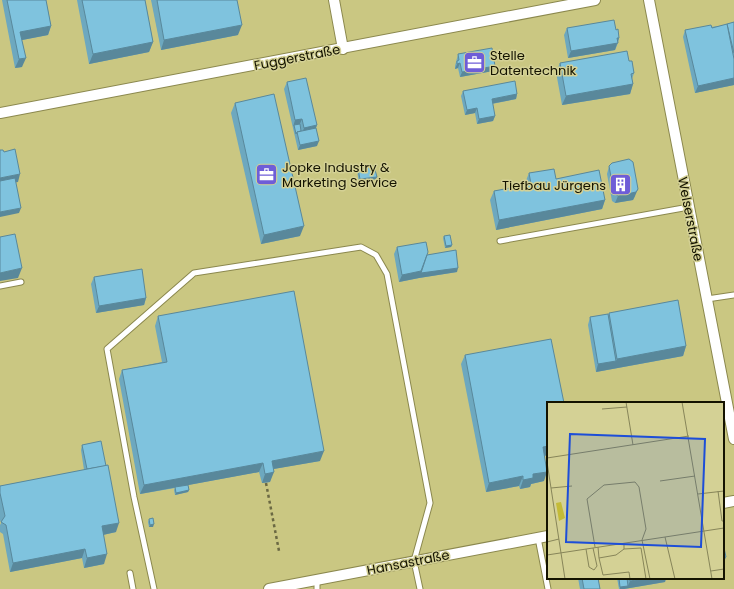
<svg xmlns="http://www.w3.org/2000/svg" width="734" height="589" font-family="Poppins,sans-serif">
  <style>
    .built { fill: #cac782; fill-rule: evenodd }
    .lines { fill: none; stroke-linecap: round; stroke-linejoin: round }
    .service-casing { stroke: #8b884e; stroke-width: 7 }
    .minor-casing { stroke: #8b884e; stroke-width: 12 }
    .path { stroke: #6b6943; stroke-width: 2.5; stroke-dasharray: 3 3; stroke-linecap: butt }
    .service { stroke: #fff; stroke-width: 5 }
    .minor { stroke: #fff; stroke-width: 10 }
    .wall { fill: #6da8bf }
    .shaded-wall { fill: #59889b }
    .building { fill: #7fc3de; stroke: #59889b }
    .labels { text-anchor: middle; stroke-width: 3; stroke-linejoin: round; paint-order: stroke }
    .poi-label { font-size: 13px; fill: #141300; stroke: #d4d195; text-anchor: start }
    .street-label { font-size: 13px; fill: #141300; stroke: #d4d195 }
    .inset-road { fill: none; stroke: #878559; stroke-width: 1 }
    .view { fill: #1d4ed8; fill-opacity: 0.15; stroke: #1d4ed8; stroke-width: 2 }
    .inset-edge { fill: none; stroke: #141300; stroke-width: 2 }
  </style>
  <rect width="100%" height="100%" fill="#d4d195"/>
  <!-- built -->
  <path class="built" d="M 0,0 L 734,0 L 734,589 L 0,589 ZM 548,403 L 723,403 L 723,578 L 548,578 Z"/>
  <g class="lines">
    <defs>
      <g id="service">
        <path d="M 500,241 L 689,207"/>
        <path d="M 0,286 L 21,282"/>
        <path d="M 707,299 L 734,295"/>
        <path d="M 538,538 L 548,589"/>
        <path d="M 130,573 L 133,589"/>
        <path d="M 154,589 L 134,497 L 107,349 L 194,273 L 361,247 L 376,255 L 387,274 L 430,503 L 414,561 L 420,589"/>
        <path d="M 317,589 L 317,579"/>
      </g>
      <g id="minor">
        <path d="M 334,0 L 343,49"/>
        <path d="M 649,0 L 734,439"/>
        <path d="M 0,113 L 595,0"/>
        <path d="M 723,503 L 734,501"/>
        <path d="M 269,589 L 548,536"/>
      </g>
    </defs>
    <!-- service casing -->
    <use href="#service" class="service-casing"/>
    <!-- minor casing -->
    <use href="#minor" class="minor-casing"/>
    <!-- path -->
    <path class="path" d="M 266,483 L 279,551"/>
    <!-- service -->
    <use href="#service" class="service"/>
    <!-- minor -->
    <use href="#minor" class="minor"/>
  </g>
  <!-- wall -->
  <g class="wall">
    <path d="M 2,0 L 46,0 L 51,26 L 48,35 L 22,40 L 22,67 L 15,68 Z"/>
    <path d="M 77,0 L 145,0 L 153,42 L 149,52 L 89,64 Z"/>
    <path d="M 151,0 L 237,0 L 238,35 L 161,50 Z"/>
    <path d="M 734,22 L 734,85 L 695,93 L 683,37 L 685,30 L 727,25 L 727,24 Z"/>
    <path d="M 567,28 L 616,30 L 619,38 L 618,43 L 615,50 L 568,58 L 564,35 Z"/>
    <path d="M 458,54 L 493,71 L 460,77 L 458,68 L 455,69 L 455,66 Z"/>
    <path d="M 629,61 L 634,73 L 632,79 L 633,84 L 630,94 L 562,105 L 556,72 L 560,63 Z"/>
    <path d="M 287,82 L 317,125 L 316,128 L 317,146 L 298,150 L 284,89 Z"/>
    <path d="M 463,91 L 517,94 L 516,99 L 492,104 L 495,116 L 493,121 L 477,124 L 475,113 L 465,115 L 461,96 Z"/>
    <path d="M 235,103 L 300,236 L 261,244 L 231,113 Z"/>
    <path d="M 609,166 L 635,196 L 633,200 L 615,203 L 612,201 L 607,174 Z"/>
    <path d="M 358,169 L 376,179 L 359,182 L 357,171 Z"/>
    <path d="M 529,173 L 556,179 L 605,200 L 602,209 L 496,230 L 490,200 L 494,191 L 525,185 L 525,183 Z"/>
    <path d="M 444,236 L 452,245 L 451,247 L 445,248 L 443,238 Z"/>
    <path d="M 397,247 L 427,255 L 457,272 L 419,278 L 399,282 L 394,254 Z"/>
    <path d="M 94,277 L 146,298 L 144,305 L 96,313 L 91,284 Z"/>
    <path d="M 609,313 L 686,346 L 683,356 L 596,372 L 588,325 L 590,317 L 608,315 Z"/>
    <path d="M 158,316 L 320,461 L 273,469 L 270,482 L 262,483 L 259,472 L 188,485 L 189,490 L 188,492 L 175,495 L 174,490 L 175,488 L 140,494 L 119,379 L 122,370 L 162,362 L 155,326 Z"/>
    <path d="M 465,355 L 548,455 L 544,456 L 544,481 L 531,484 L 530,487 L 520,489 L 519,486 L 486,492 L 461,364 Z"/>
    <path d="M 82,445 L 116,532 L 103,535 L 104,564 L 84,568 L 82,558 L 10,572 L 3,534 L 0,532 L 0,525 L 1,523 L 0,520 L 0,486 L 84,470 L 81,450 Z"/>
    <path d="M 149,519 L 153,527 L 149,527 L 148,522 Z"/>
    <path d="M 578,578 L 598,578 L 600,589 L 580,589 Z"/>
    <path d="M 617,578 L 666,578 L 665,582 L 624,589 L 619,589 Z"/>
  </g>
  <!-- shaded-wall -->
  <g class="shaded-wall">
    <path d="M 242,25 L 238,35 L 161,50 L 164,40 Z"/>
    <path d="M 51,26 L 48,35 L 17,41 L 20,32 Z"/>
    <path d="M 619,38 L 615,50 L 568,58 L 571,51 Z"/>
    <path d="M 153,42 L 149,52 L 89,64 L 93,54 Z"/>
    <path d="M 26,58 L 22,67 L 15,68 L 19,59 Z"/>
    <path d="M 460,63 L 458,68 L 455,69 L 457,64 Z"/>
    <path d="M 495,66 L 493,71 L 460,77 L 462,72 Z"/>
    <path d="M 734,78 L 734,85 L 695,93 L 698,86 Z"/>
    <path d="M 633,84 L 630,94 L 562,105 L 566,96 Z"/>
    <path d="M 517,94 L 516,99 L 490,104 L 492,99 Z"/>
    <path d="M 477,108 L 475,113 L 465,115 L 467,110 Z"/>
    <path d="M 495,116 L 493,121 L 477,124 L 479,119 Z"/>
    <path d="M 302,119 L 299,126 L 294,125 L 293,127 L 295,120 Z"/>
    <path d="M 317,125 L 314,133 L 302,133 L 304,128 Z"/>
    <path d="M 319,141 L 317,146 L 298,150 L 300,145 Z"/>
    <path d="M 20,174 L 18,182 L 0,185 L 0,178 Z"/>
    <path d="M 377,177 L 376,179 L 359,182 L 360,179 Z"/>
    <path d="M 638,189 L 635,196 L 633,200 L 615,203 L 618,196 Z"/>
    <path d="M 605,200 L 602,209 L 496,230 L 499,220 Z"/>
    <path d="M 21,208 L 19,213 L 0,217 L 0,212 Z"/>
    <path d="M 304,226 L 300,236 L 261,244 L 264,235 Z"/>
    <path d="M 452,245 L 451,247 L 445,248 L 446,246 Z"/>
    <path d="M 22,268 L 18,278 L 0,281 L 0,273 Z"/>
    <path d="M 458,268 L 457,272 L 419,278 L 399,282 L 402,275 L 421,271 Z"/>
    <path d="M 146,298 L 144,305 L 96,313 L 99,306 Z"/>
    <path d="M 686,346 L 683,356 L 596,372 L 598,364 L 616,361 L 617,359 Z"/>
    <path d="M 548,446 L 548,455 L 539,457 L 543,447 Z"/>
    <path d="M 324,451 L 320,461 L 268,470 L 272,461 Z"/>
    <path d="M 263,463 L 259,472 L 140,494 L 144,485 Z"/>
    <path d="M 274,472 L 270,482 L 262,483 L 265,474 Z"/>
    <path d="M 547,472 L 544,481 L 531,484 L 530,487 L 520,489 L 523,480 L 533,474 Z"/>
    <path d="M 523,476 L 519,486 L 486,492 L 489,483 Z"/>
    <path d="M 189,490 L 188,492 L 175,495 L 176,493 Z"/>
    <path d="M 119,523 L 116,532 L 98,536 L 102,526 Z"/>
    <path d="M 154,524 L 153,527 L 149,527 L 150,525 Z"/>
    <path d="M 85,549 L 82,558 L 10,572 L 13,563 Z"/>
    <path d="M 107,554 L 104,564 L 84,568 L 87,558 Z"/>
    <path d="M 726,557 L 724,562 L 723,562 L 723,558 Z"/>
    <path d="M 648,578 L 666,578 L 665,582 L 624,589 L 620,589 L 620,587 L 628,586 L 630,581 Z"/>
  </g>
  <!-- building -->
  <g class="building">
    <path d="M 7,0 L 46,0 L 51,26 L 20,32 L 26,58 L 19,59 Z"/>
    <path d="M 82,0 L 145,0 L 153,42 L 93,54 Z"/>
    <path d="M 157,0 L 237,0 L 242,25 L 164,40 Z"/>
    <path d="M 614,20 L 616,30 L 618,29 L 619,38 L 617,38 L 618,43 L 571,51 L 567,28 Z"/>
    <path d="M 734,22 L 734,53 L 727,24 Z"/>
    <path d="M 727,24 L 734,59 L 734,78 L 698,86 L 685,30 L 711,25 L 712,28 Z"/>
    <path d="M 492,48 L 495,66 L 462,72 L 460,63 L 457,64 L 457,61 L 459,60 L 458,54 Z"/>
    <path d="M 627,51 L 629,61 L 632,61 L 634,73 L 631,74 L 633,84 L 566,96 L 560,63 Z"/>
    <path d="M 306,78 L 317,125 L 304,128 L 302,119 L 295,120 L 287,82 Z"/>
    <path d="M 515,81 L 517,94 L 492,99 L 495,116 L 479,119 L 477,108 L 467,110 L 463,91 Z"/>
    <path d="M 274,94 L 304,226 L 264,235 L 235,103 Z"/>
    <path d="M 300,124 L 301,131 L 297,132 L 296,134 L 294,125 Z"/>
    <path d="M 316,128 L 319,141 L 300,145 L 297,132 Z"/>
    <path d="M 15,149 L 20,174 L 0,178 L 0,150 L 3,150 L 4,152 Z"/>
    <path d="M 629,159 L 633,162 L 638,189 L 636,192 L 618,196 L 614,193 L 609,166 L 612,163 Z"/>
    <path d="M 374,166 L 377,177 L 360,179 L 358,169 Z"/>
    <path d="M 554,169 L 556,179 L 599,170 L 605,200 L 499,220 L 494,191 L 531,184 L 529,173 Z"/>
    <path d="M 15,178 L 21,208 L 0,212 L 0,181 Z"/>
    <path d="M 15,234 L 22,268 L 0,273 L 0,237 Z"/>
    <path d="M 450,235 L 452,245 L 446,246 L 444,236 Z"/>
    <path d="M 426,242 L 428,252 L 421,271 L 402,275 L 397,247 Z"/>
    <path d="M 456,250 L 458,268 L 421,273 L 427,255 Z"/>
    <path d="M 142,269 L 146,298 L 99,306 L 94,277 Z"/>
    <path d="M 294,291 L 324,451 L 272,461 L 274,472 L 270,473 L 265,474 L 263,463 L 144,485 L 122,370 L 167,362 L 158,316 Z"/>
    <path d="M 678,300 L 686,346 L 617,359 L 609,313 Z"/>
    <path d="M 608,314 L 616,361 L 598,364 L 590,317 Z"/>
    <path d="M 551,339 L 564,403 L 548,403 L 548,446 L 543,447 L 547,472 L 533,474 L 533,478 L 523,480 L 523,476 L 489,483 L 465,355 Z"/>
    <path d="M 101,441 L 106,466 L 87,469 L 82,445 Z"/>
    <path d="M 108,465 L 119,523 L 102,526 L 107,554 L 87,558 L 85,549 L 13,563 L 6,525 L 1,522 L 5,516 L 0,493 L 0,486 Z"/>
    <path d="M 188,485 L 189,490 L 176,493 L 175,487 Z"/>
    <path d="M 153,518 L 154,524 L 150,525 L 149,519 Z"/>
    <path d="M 723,543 L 726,557 L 723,558 Z"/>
    <path d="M 582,578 L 598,578 L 600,589 L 584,589 Z"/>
    <path d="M 619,578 L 627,578 L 628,586 L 620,587 Z"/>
    <path d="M 630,578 L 648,578 L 630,581 Z"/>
  </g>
  <!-- icons -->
  <defs>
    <symbol id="office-square" viewBox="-11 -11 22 22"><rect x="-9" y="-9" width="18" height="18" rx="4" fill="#6e5dd7" stroke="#d4d195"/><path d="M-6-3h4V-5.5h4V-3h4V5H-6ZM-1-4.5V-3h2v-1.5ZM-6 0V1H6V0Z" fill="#fff"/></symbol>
    <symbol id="building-square" viewBox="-11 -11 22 22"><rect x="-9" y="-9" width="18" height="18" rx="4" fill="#6e5dd7" stroke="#d4d195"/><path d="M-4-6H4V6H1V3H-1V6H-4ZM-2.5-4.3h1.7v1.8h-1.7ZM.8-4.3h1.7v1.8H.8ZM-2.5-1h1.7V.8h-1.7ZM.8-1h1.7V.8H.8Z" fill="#fff"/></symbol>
  </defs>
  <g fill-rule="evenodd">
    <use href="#office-square" x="462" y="50" width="25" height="25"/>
    <use href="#office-square" x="254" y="162" width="25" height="25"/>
    <use href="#building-square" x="608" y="172" width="25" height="25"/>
  </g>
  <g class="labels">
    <!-- poi labels -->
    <g class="poi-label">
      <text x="490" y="60">Stelle<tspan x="490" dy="15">Datentechnik</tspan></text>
      <text x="282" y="172">Jopke Industry &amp;<tspan x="282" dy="15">Marketing Service</tspan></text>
      <text x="606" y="190" text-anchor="end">Tiefbau Jürgens</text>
    </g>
    <!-- street labels -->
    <g class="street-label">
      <text transform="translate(297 57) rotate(-11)" y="5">Fuggerstraße</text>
      <text transform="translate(691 219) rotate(79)" y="5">Welserstraße</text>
      <text transform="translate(408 562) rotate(-11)" y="5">Hansastraße</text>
    </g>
  </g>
  <!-- overview -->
  <g transform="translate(547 402)">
    <rect width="177" height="177" fill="#d4d195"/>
    <path d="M 14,100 L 18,116 L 12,119 L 9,101 Z" fill="#c4bb37"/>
    <path class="inset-road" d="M 79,0 L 86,43M 135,0 L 165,177M 55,7 L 80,5M 0,56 L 142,34M 0,60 L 18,177M 113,79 L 148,74M 4,86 L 25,84M 171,89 L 175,119 L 177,119M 151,92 L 177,89M 118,135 L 128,177M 0,140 L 12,137M 48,145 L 40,97 L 57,83 L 88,80 L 92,85 L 99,127 L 95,138 L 103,177M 51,145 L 52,156 L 69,153 L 77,147 L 77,141M 39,147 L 42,165 L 47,168 L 50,164 L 46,146M 77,147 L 94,146 L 99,177M 0,153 L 177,126M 52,156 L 56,173 L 82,170 L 83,177M 164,169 L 177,167"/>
    <path class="view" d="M 23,32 L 158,37 L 154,145 L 19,140 Z"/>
    <rect width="177" height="177" class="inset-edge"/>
  </g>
</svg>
